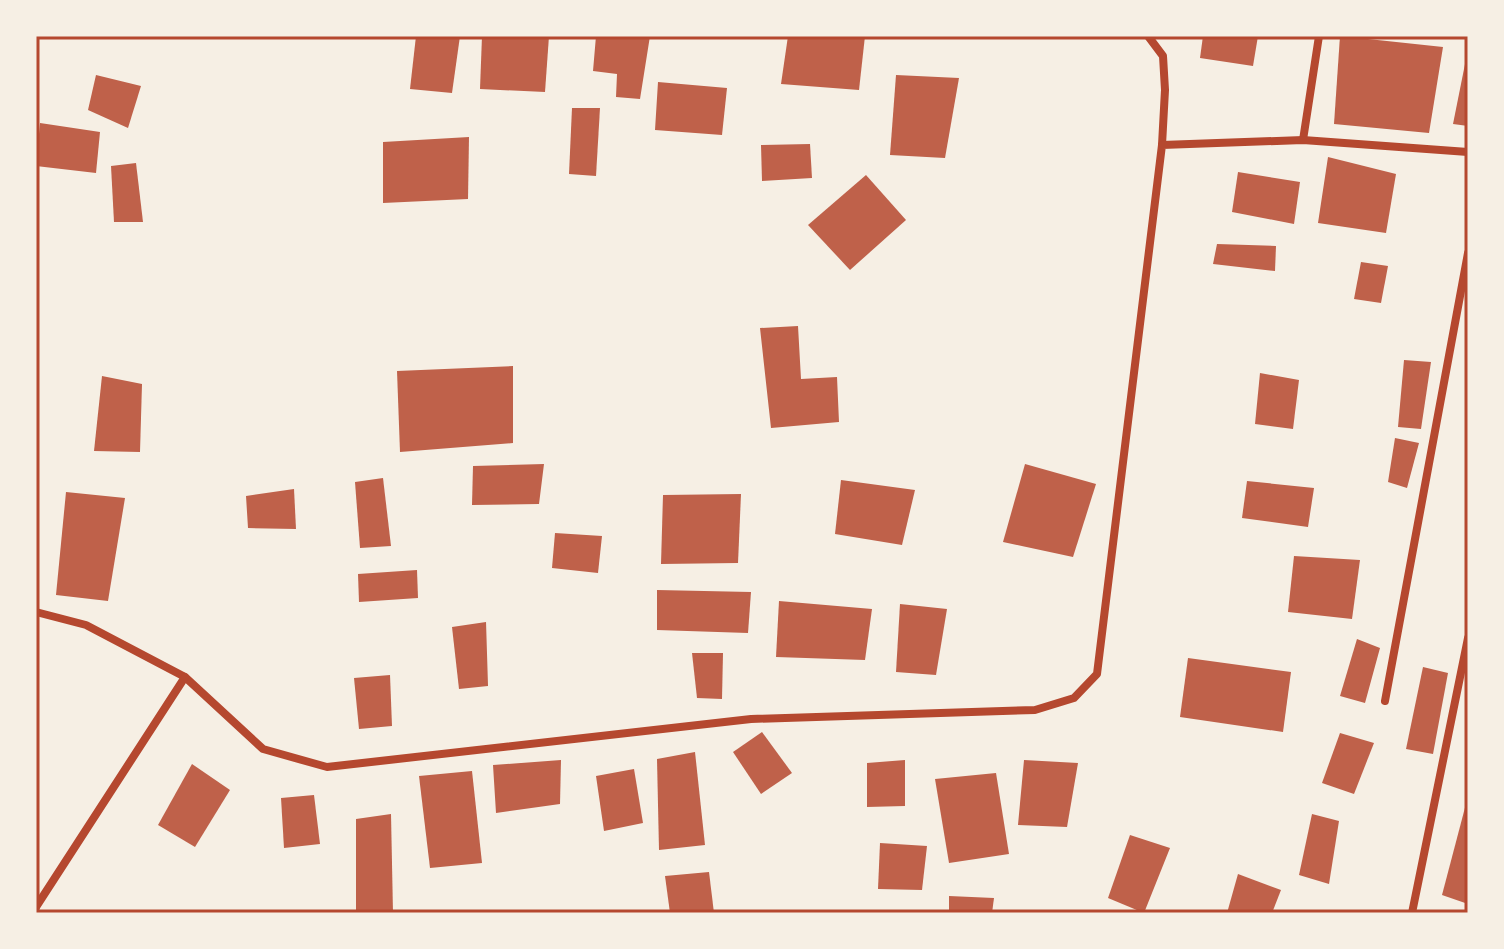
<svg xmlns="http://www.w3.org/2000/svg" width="1504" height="949" font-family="'Golos Text',sans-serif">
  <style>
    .building { fill: #bf614a }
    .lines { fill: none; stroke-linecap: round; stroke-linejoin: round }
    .minor { stroke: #b5482f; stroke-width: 8 }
    .neatline { fill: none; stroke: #b5482f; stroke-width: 3 }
  </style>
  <rect width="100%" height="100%" fill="#f6efe4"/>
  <!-- building -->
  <g class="building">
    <path d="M 416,36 L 460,36 L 452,93 L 410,89 Z"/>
    <path d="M 482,36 L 549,36 L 545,92 L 480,89 Z"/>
    <path d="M 596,36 L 650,36 L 640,99 L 616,97 L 617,74 L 593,71 Z"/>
    <path d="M 788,36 L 865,36 L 859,90 L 781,84 Z"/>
    <path d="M 1203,36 L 1258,36 L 1253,66 L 1200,58 Z"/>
    <path d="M 1340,36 L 1443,47 L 1429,133 L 1334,124 Z"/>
    <path d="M 1467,54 L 1468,55 L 1468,126 L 1453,124 Z"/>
    <path d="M 96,75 L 141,86 L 128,128 L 88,110 Z"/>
    <path d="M 896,75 L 959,78 L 945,158 L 890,155 Z"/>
    <path d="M 658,82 L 727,88 L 722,135 L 655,130 Z"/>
    <path d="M 572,108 L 600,108 L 596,176 L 569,174 Z"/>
    <path d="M 40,123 L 100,132 L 96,173 L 36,166 Z"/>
    <path d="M 469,137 L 468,199 L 383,203 L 383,142 Z"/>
    <path d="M 810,144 L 812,178 L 762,181 L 761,145 Z"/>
    <path d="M 1328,157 L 1396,174 L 1386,233 L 1318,223 Z"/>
    <path d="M 136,163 L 143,222 L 114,222 L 111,166 Z"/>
    <path d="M 1238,172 L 1300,182 L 1294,224 L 1232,212 Z"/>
    <path d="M 866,175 L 906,220 L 850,270 L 808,225 Z"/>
    <path d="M 1217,244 L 1276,246 L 1275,271 L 1213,264 Z"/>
    <path d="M 1361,262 L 1388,266 L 1381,303 L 1354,299 Z"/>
    <path d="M 798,326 L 801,379 L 837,377 L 839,422 L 771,428 L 760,328 Z"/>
    <path d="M 1404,360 L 1431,362 L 1421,429 L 1398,427 Z"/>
    <path d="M 513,366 L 513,443 L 400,452 L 397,371 Z"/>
    <path d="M 1260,373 L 1299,380 L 1293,429 L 1255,424 Z"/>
    <path d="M 102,376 L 142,384 L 140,452 L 94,451 Z"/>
    <path d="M 1395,438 L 1419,443 L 1407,488 L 1388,482 Z"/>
    <path d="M 544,464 L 539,504 L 472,505 L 473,466 Z"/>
    <path d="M 1025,464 L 1096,484 L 1073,557 L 1003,542 Z"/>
    <path d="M 383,478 L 391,546 L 360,548 L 355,482 Z"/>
    <path d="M 841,480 L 915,490 L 902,545 L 835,534 Z"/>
    <path d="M 1247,481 L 1314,488 L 1308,527 L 1242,518 Z"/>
    <path d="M 294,489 L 296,529 L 248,528 L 246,496 Z"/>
    <path d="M 66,492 L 125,498 L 108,601 L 56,595 Z"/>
    <path d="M 741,494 L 738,563 L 661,564 L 663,495 Z"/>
    <path d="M 555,533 L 602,536 L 598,573 L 552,568 Z"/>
    <path d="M 1294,556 L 1360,560 L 1352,619 L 1288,612 Z"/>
    <path d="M 417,570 L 418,598 L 359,602 L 358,574 Z"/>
    <path d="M 657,590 L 751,592 L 748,633 L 657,630 Z"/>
    <path d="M 779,601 L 872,609 L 865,660 L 776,657 Z"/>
    <path d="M 900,604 L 947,609 L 936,675 L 896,672 Z"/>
    <path d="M 486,622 L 488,686 L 459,689 L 452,627 Z"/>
    <path d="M 1357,639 L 1380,648 L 1365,703 L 1340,696 Z"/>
    <path d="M 692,653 L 723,653 L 722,699 L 697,698 Z"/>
    <path d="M 1188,658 L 1291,672 L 1283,732 L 1180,717 Z"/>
    <path d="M 1423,667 L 1448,673 L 1433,754 L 1406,749 Z"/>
    <path d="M 390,675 L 392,726 L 359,729 L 354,678 Z"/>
    <path d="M 762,732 L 792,773 L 761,794 L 733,752 Z"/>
    <path d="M 1340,733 L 1374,743 L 1354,794 L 1322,783 Z"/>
    <path d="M 695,752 L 705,845 L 659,850 L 657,759 Z"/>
    <path d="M 561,760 L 560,804 L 496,813 L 493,765 Z"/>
    <path d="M 905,760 L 905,806 L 867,807 L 867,763 Z"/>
    <path d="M 1024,760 L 1078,763 L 1067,827 L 1018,825 Z"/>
    <path d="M 192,764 L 230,790 L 195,847 L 158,825 Z"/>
    <path d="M 634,769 L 643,823 L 604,831 L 596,776 Z"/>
    <path d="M 472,771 L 482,863 L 430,868 L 419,776 Z"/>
    <path d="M 996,773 L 1009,854 L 949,863 L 935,779 Z"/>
    <path d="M 314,795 L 320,844 L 284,848 L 281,798 Z"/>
    <path d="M 1467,800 L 1468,800 L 1468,904 L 1442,895 Z"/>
    <path d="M 391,814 L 393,913 L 356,913 L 356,819 Z"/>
    <path d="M 1312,814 L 1339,821 L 1329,884 L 1299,875 Z"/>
    <path d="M 1130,835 L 1170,848 L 1144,913 L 1108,898 Z"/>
    <path d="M 880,843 L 927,846 L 922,890 L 878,889 Z"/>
    <path d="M 709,872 L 714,913 L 670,913 L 665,876 Z"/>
    <path d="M 1238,874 L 1281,890 L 1272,913 L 1227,913 Z"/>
    <path d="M 949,896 L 994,898 L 992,913 L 949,913 Z"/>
  </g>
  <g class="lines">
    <!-- minor -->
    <g class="minor">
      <path d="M 1148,36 L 1163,56 L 1165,90 L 1162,145"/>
      <path d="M 1303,140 L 1319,36"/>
      <path d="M 36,612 L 86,625 L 185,677 L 263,749 L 327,767 L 751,719 L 1035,710 L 1074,698 L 1097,674 L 1162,145 L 1303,140 L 1468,152"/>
      <path d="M 1385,701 L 1468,253"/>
      <path d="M 36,907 L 185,677"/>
      <path d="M 1412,913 L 1468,638"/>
    </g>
  </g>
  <!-- border -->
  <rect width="1504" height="949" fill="none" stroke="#f6efe4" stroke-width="76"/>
  <rect x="38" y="38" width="1428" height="873" class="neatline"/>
</svg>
